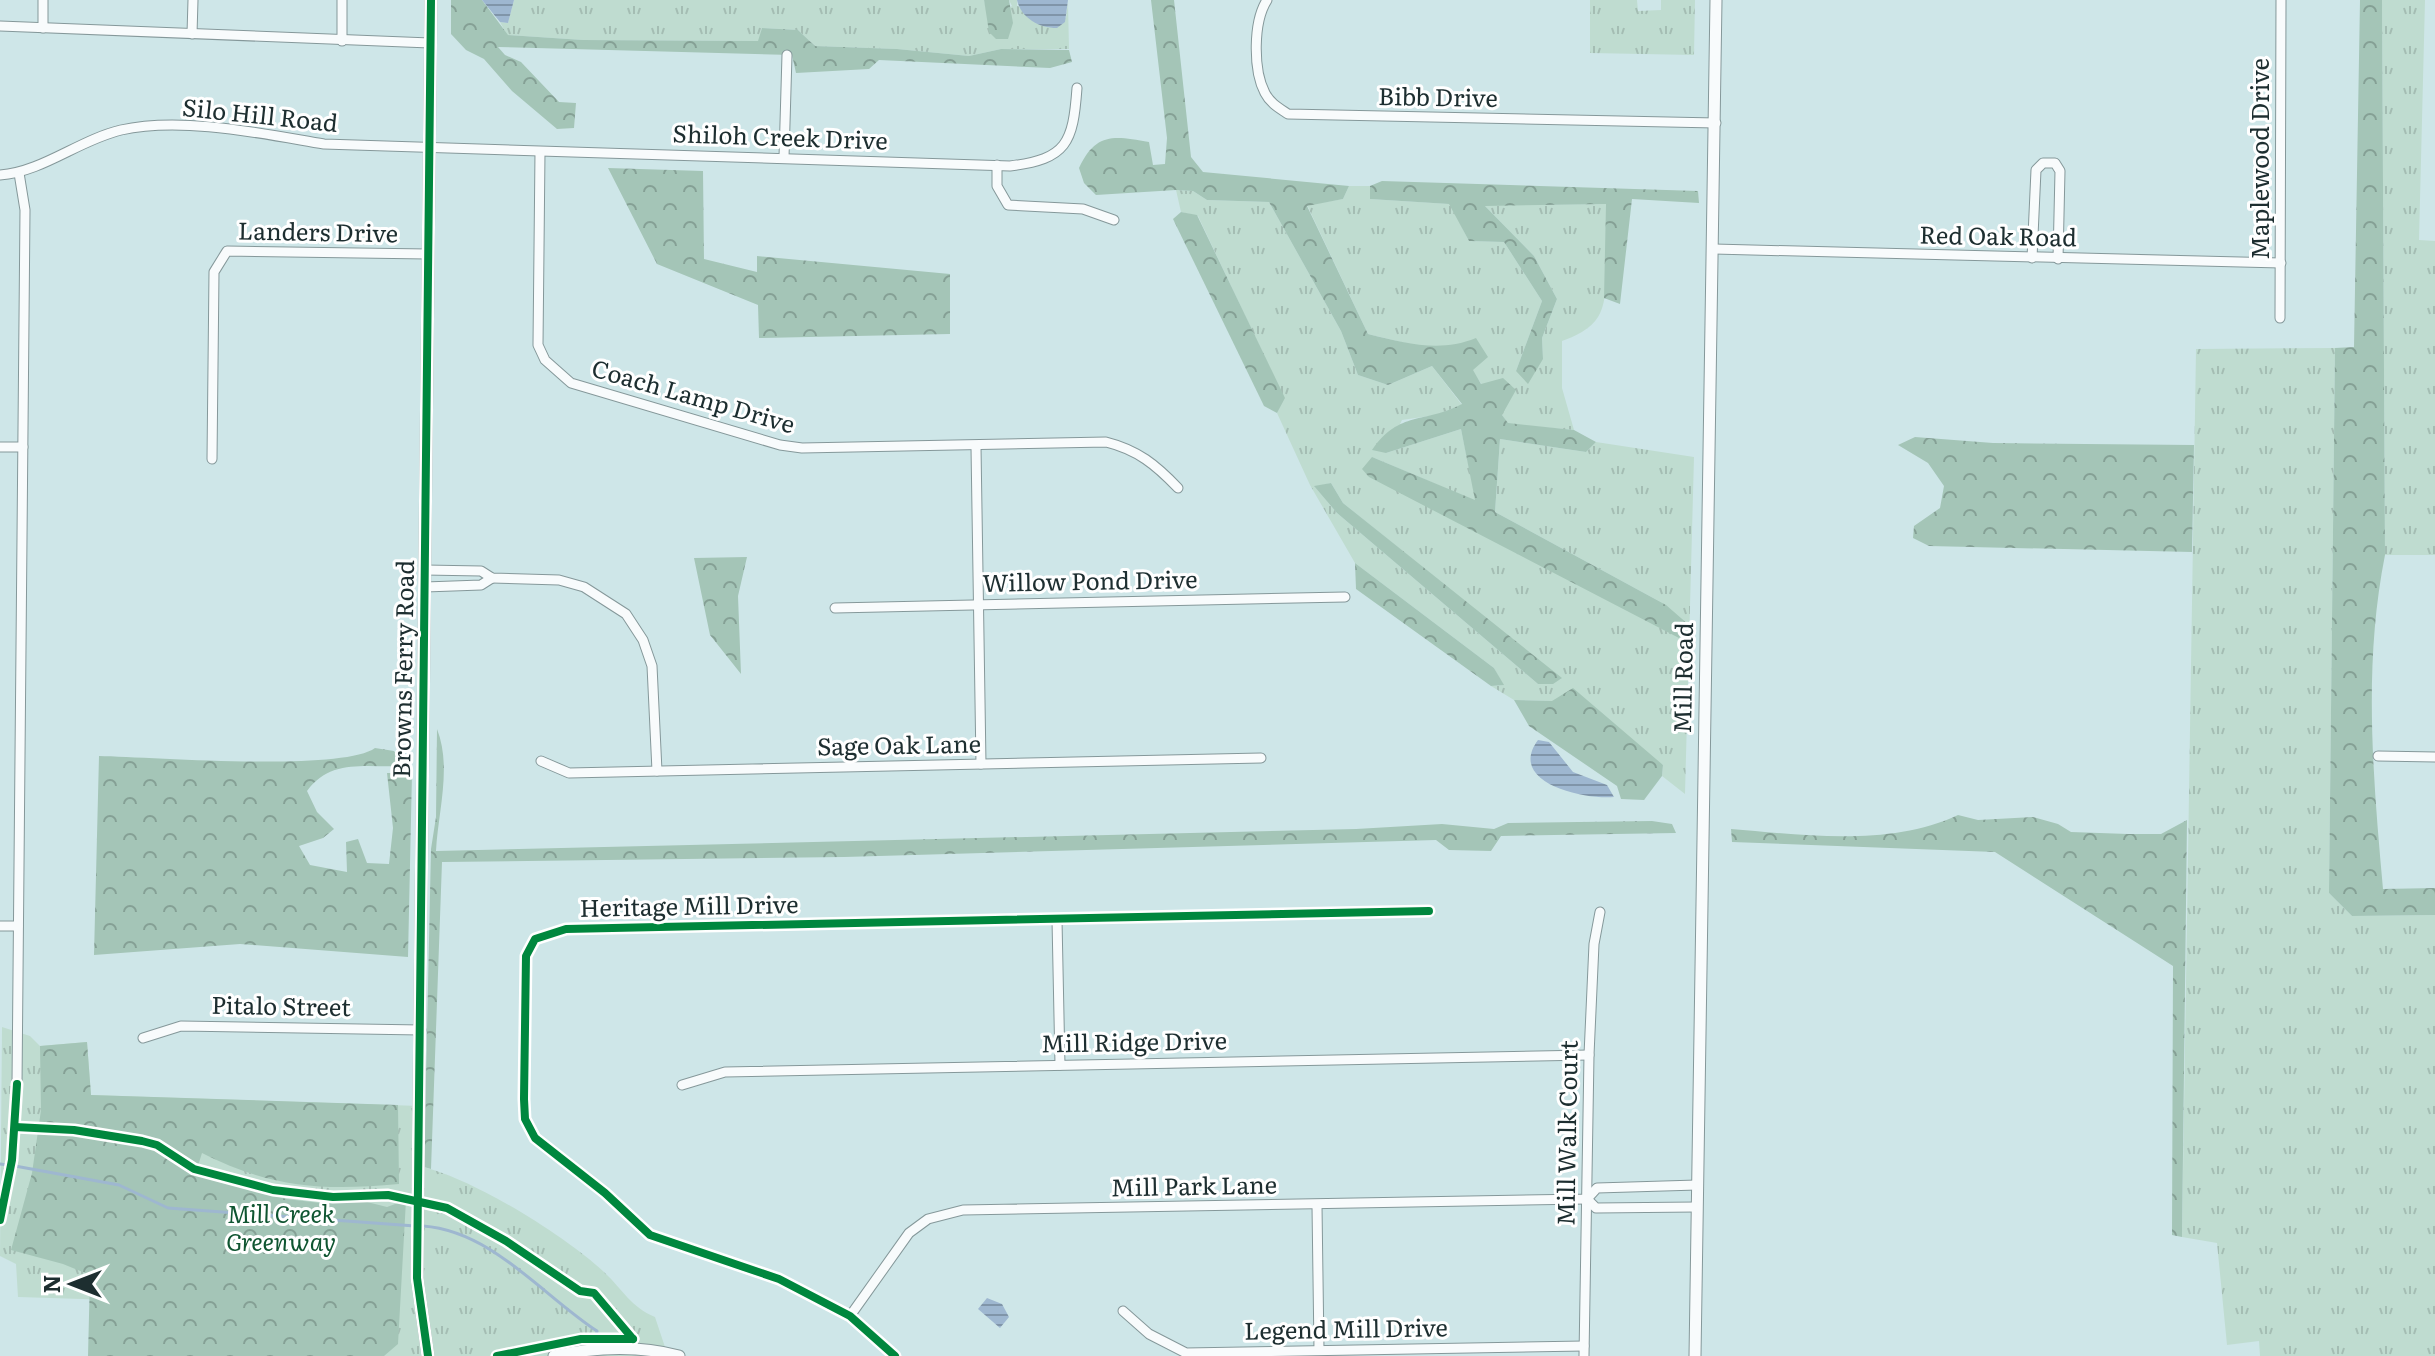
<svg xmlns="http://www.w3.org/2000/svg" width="2435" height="1356" font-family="Literata,serif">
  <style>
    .grass { fill: url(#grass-tufts); fill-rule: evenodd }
    .forest { fill: url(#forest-crowns) }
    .water { fill: url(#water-rules) }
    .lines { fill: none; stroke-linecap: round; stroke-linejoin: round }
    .stream { stroke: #9eb7d0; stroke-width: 3 }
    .minor-casing { stroke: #85989a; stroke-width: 11 }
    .tertiary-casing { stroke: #85989a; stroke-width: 13 }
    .minor { stroke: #f8fbfc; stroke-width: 9 }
    .tertiary { stroke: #f8fbfc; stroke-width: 11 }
    .cycleway-casing { stroke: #fff; stroke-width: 13 }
    .cycleway { stroke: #00873e; stroke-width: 8 }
    .labels { text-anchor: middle; stroke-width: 6; stroke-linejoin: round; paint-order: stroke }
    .street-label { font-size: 24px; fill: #1d2e30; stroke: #fff }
    .park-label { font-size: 24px; font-style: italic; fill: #0f5531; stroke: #fff }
  </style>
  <defs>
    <pattern id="grass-tufts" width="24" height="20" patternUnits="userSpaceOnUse" patternTransform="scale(2)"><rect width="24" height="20" fill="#bfdcd0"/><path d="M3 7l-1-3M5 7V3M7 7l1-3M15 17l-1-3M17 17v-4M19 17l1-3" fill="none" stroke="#a4bdb3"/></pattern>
    <pattern id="forest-crowns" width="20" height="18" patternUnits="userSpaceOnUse" patternTransform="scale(2)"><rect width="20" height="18" fill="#a4c5b7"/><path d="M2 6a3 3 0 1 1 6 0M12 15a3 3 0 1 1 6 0" fill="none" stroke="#85a095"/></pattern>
    <pattern id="water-rules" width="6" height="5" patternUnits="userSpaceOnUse" patternTransform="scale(2)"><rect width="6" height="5" fill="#9eb7d0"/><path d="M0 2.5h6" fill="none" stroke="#8095a9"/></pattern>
  </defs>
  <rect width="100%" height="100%" fill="#cee6e8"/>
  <!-- grass -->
  <g class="grass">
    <path d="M 514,0 L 984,0 L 989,21 L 1012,6 L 1009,0 L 1017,0 L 1017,6 L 1066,18 L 1068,3 L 1069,49 L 1001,49 L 969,56 L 897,49 L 815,46 L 798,30 L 762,28 L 759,41 L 583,40 L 507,35 L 500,22 L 508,23 Z"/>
    <path d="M 1590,0 L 1637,0 L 1638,11 L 1661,10 L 1661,0 L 1695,0 L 1694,55 L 1590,53 Z"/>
    <path d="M 2382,0 L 2425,0 L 2419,240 L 2435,241 L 2435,555 L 2385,555 Z"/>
    <path d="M 1349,186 L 1370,186 L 1370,199 L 1450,204 L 1469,241 L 1504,242 L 1542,301 L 1516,371 L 1543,359 L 1542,338 L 1557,299 L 1534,256 L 1484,205 L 1606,204 C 1606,230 1612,297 1598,317 C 1591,329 1574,337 1562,341 L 1562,388 L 1574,430 L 1508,424 L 1456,346 L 1422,347 L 1368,334 L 1307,205 L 1343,199 Z"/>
    <path d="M 1176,190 L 1193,191 L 1207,200 L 1269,202 L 1341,331 L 1358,375 L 1388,385 L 1432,366 L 1462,405 L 1436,415 L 1402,420 L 1386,453 L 1461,429 L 1476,501 L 1372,457 L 1666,605 L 1495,512 L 1500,439 L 1586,452 L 1596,442 L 1694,457 L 1685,794 L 1662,776 L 1663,765 L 1552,701 L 1514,700 L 1491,686 L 1503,685 L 1494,668 L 1355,563 L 1310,485 L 1277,413 L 1284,398 L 1198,216 L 1181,212 ZM 1331,483 L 1343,503 L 1561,679 L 1538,684 L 1337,513 L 1315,487 Z"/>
    <path d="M 2335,348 L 2329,893 L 2352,916 L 2435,915 L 2435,1356 L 2260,1356 L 2259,1341 L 2227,1345 L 2217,1243 L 2182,1237 L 2196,349 Z"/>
    <path d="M 2,1027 L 30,1036 L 40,1046 L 87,1042 L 91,1095 L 420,1106 L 419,1166 C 471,1177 566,1236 605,1273 C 623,1290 631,1307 655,1317 L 667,1353 L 679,1356 L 197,1356 L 146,1301 L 18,1297 L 16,1264 L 0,1256 Z"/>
  </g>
  <!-- forest -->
  <g class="forest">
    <path d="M 451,0 L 482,0 L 508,35 L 583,40 L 758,41 L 762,28 L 798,30 L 815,46 L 897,49 L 969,56 L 1001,49 L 1069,50 L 1072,62 L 1050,68 L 879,60 L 869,69 L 796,73 L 792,55 L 498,47 L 505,55 L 521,62 L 559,102 L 576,103 L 574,128 L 557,129 L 512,91 L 484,59 L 466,50 L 451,34 Z"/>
    <path d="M 984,0 L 1009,0 L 1013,23 L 1008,39 L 996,39 L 989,32 Z"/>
    <path d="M 1151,0 L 1174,0 L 1191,157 L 1203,172 L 1349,186 L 1343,199 L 1307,206 L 1368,334 C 1406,343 1439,353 1476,338 L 1488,357 L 1473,370 L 1481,384 L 1503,378 L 1516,390 L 1502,415 L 1508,423 L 1574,430 L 1596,442 L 1586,452 L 1500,439 L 1495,512 L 1666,605 L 1689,625 L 1679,638 L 1369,477 L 1362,469 L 1372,457 L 1475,500 L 1461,429 L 1386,453 L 1372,450 C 1400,410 1424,424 1462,404 L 1432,366 L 1388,385 L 1358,375 L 1341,331 L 1269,202 L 1207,200 L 1193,191 L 1176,190 L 1096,195 L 1084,183 L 1079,168 C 1096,132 1114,136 1149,142 L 1153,165 L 1165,164 L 1167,138 Z"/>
    <path d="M 2360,0 L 2382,0 L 2385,555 C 2363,666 2373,777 2383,889 L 2435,888 L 2435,915 L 2352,916 L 2329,893 L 2335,348 L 2354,347 Z"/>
    <path d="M 608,168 L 703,171 L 704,259 L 757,272 L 757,256 L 950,274 L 950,334 L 759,338 L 758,305 L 657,264 Z"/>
    <path d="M 1382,181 L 1698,191 L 1699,203 L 1632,199 L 1620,304 L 1604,298 L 1606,204 L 1485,206 L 1534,256 L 1557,299 L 1542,338 L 1543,359 L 1528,384 L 1516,371 L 1542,301 L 1504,242 L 1469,241 L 1449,204 L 1370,199 L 1370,186 Z"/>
    <path d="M 1181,212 L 1197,215 L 1285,398 L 1277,413 L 1264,406 L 1173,219 Z"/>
    <path d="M 1915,437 L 1993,443 L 2194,445 L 2192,552 L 1929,546 L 1913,538 L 1914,526 L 1940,508 L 1944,486 L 1928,463 L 1898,445 Z"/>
    <path d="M 1331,483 L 1343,503 L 1562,678 L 1553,684 L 1538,684 L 1337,513 L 1314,486 Z"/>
    <path d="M 747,557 L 738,596 L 741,674 L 710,635 L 694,558 Z"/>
    <path d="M 1355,563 L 1494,668 L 1504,685 L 1491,686 L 1356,589 Z"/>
    <path d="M 1573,688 L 1663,765 L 1662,776 L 1644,800 L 1621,799 L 1617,786 L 1529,726 L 1514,700 L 1552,701 Z"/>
    <path d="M 437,729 C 452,767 438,812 436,851 L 1356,829 L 1442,824 L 1494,829 L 1508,823 L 1652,821 L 1672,824 L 1676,833 L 1501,836 L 1491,851 L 1449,850 L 1436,840 L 844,857 L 442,862 L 431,1169 L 424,1167 L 431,849 L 436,817 Z"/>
    <path d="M 375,748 L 394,751 L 404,766 C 366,768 331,758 307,791 L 317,812 L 334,829 L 323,838 L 299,846 L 310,865 L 347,872 L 346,842 L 358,839 L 367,863 L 389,864 L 393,828 L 387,773 L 412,773 L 408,957 L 240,944 L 94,955 L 99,756 C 150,757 342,772 375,748 Z"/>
    <path d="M 1958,815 L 1978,820 L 2033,817 L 2058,824 L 2071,832 L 2128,834 L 2161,834 L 2187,820 L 2182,1237 L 2172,1235 L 2173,966 L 1995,852 L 1732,842 L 1731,829 C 1804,835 1890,847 1958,815 Z"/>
    <path d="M 87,1042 L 91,1095 L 398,1105 L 399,1184 C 323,1191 271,1188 202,1153 L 196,1172 L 286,1199 L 321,1203 L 363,1201 L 387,1207 L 406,1200 L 398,1344 L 384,1356 L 88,1356 L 90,1275 L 63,1264 L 11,1250 L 32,1173 L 41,1110 L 40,1046 Z"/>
  </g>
  <!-- water -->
  <g class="water">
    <path d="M 482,0 L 514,0 L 508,23 L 500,22 Z"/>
    <path d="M 1017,0 L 1068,0 L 1065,22 L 1057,28 C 1039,28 1021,18 1017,0 Z"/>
    <path d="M 1538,740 L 1549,742 L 1573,772 L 1607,785 L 1614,797 C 1585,800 1506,783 1538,740 Z"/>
    <path d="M 987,1298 L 1002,1304 L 1009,1317 L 1000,1328 L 978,1309 Z"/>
  </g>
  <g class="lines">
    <!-- stream -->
    <g class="stream">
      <path d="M 0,1164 L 8,1165"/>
      <path d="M 15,1166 L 119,1185 L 168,1208 L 415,1226"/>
      <path d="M 423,1226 C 492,1231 542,1295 597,1331 L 593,1356"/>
    </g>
    <defs>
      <g id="minor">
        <path d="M 1267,0 C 1253,22 1253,70 1265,93 C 1270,103 1279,108 1288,114 L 1716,123"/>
        <path d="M 0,26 L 430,43"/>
        <path d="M 43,28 L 43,0"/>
        <path d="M 192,34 L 193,0"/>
        <path d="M 342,41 L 342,0"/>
        <path d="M 540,152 L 538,345 L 545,360 L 571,383 L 780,445 L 802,448 L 1106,442 C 1138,450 1156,465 1178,488"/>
        <path d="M 784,157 L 787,55"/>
        <path d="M 997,165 L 997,186 L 1008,205 L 1083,209 L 1114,220"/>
        <path d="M 0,175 C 42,172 79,140 121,130 C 181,116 264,134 324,144 L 1010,166 C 1067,159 1073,143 1077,88"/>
        <path d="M 1714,249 L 2281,263"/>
        <path d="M 2032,258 L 2036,170 L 2043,163 L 2055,163 L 2060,171 L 2058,259"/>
        <path d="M 2280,318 L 2281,0"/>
        <path d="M 0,447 L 23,447"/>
        <path d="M 976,447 L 981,764"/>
        <path d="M 212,459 L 214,272 L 227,251 L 428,254"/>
        <path d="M 425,570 L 481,571 L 492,578 L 559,580 L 584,587 L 626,614 L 643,640 L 652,666 L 657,771"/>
        <path d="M 425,587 L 481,585 L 492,578"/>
        <path d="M 835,608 L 1345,597"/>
        <path d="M 2378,756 L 2435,757"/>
        <path d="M 541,761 L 569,773 L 1261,758"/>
        <path d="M 1057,920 L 1060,1065"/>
        <path d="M 0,926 L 18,926"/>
        <path d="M 143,1038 L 181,1026 L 421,1030"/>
        <path d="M 17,1084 L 25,210 L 19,173"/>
        <path d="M 682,1085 L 725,1072 L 1589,1055"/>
        <path d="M 1587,1199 L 1596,1208 L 1696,1207"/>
        <path d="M 1317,1206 L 1319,1350"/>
        <path d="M 1123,1311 L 1149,1334 L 1186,1353 L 1584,1346"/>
        <path d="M 850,1316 L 909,1233 L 928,1219 L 963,1210 L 1587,1199 L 1597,1188 L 1697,1185"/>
        <path d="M 895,1356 L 850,1316 L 779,1279 L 650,1235 L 605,1193 L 535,1138 L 525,1119 L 524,1099 L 526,956 L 535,939 L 566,929 L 1429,911"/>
        <path d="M 1584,1356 L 1589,1055 L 1594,944 L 1600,912"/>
      </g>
      <g id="tertiary">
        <path d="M 428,1356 L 417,1278 L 431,0"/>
        <path d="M 554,1356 C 595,1347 638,1345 679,1356"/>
        <path d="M 1695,1356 L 1716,0"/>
      </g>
    </defs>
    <!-- minor casing -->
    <use href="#minor" class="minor-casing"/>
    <!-- tertiary casing -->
    <use href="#tertiary" class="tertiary-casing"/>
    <!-- minor -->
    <use href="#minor" class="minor"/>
    <!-- tertiary -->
    <use href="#tertiary" class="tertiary"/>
    <defs>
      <g id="cycleway">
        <path d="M 15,1127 L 74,1130 L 142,1141 L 157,1145 L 194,1169 L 273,1190 L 333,1197 L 388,1195 L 447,1208 L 506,1241 L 580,1291 L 594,1293 L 633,1339"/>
        <path d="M 0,1220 L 12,1160 L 17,1084"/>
        <path d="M 428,1356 L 417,1278 L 431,0"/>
        <path d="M 497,1356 L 581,1339 L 633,1339"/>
        <path d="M 895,1356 L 850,1316 L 779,1279 L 650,1235 L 605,1193 L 535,1138 L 525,1119 L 524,1099 L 526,956 L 535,939 L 566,929 L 1429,911"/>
      </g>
    </defs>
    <!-- cycleway casing -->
    <use href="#cycleway" class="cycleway-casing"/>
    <!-- cycleway -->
    <use href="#cycleway" class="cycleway"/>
  </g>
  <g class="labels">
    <!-- street labels -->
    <g class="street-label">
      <text transform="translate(1438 98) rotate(1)" y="8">Bibb Drive</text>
      <text transform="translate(260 116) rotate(6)" y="8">Silo Hill Road</text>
      <text transform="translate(780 138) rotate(2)" y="8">Shiloh Creek Drive</text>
      <text transform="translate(2261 159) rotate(-90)" y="8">Maplewood Drive</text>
      <text transform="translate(318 233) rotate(1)" y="8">Landers Drive</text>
      <text transform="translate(1998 237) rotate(1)" y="8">Red Oak Road</text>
      <text transform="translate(693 397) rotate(16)" y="8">Coach Lamp Drive</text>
      <text transform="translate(1090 582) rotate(-1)" y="8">Willow Pond Drive</text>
      <text transform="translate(404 669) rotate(-89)" y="8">Browns Ferry Road</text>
      <text transform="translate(1684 678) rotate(-89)" y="8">Mill Road</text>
      <text transform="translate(899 746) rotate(-1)" y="8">Sage Oak Lane</text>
      <text transform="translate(689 907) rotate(-1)" y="8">Heritage Mill Drive</text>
      <text transform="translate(281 1007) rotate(1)" y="8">Pitalo Street</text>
      <text transform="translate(1134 1043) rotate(-1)" y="8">Mill Ridge Drive</text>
      <text transform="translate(1568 1133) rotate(-89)" y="8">Mill Walk Court</text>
      <text transform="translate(1194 1187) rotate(-1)" y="8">Mill Park Lane</text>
      <text transform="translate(1346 1330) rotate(-1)" y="8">Legend Mill Drive</text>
    </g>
    <!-- park labels -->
    <g class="park-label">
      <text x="281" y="1223">Mill Creek<tspan x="281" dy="28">Greenway</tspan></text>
    </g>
  </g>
  <!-- north arrow -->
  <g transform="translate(72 1284) rotate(270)" stroke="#ffffff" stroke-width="6" paint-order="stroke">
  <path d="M0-6L14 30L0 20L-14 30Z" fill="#1d2e30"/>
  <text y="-12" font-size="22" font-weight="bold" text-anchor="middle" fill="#1d2e30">N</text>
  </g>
</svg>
